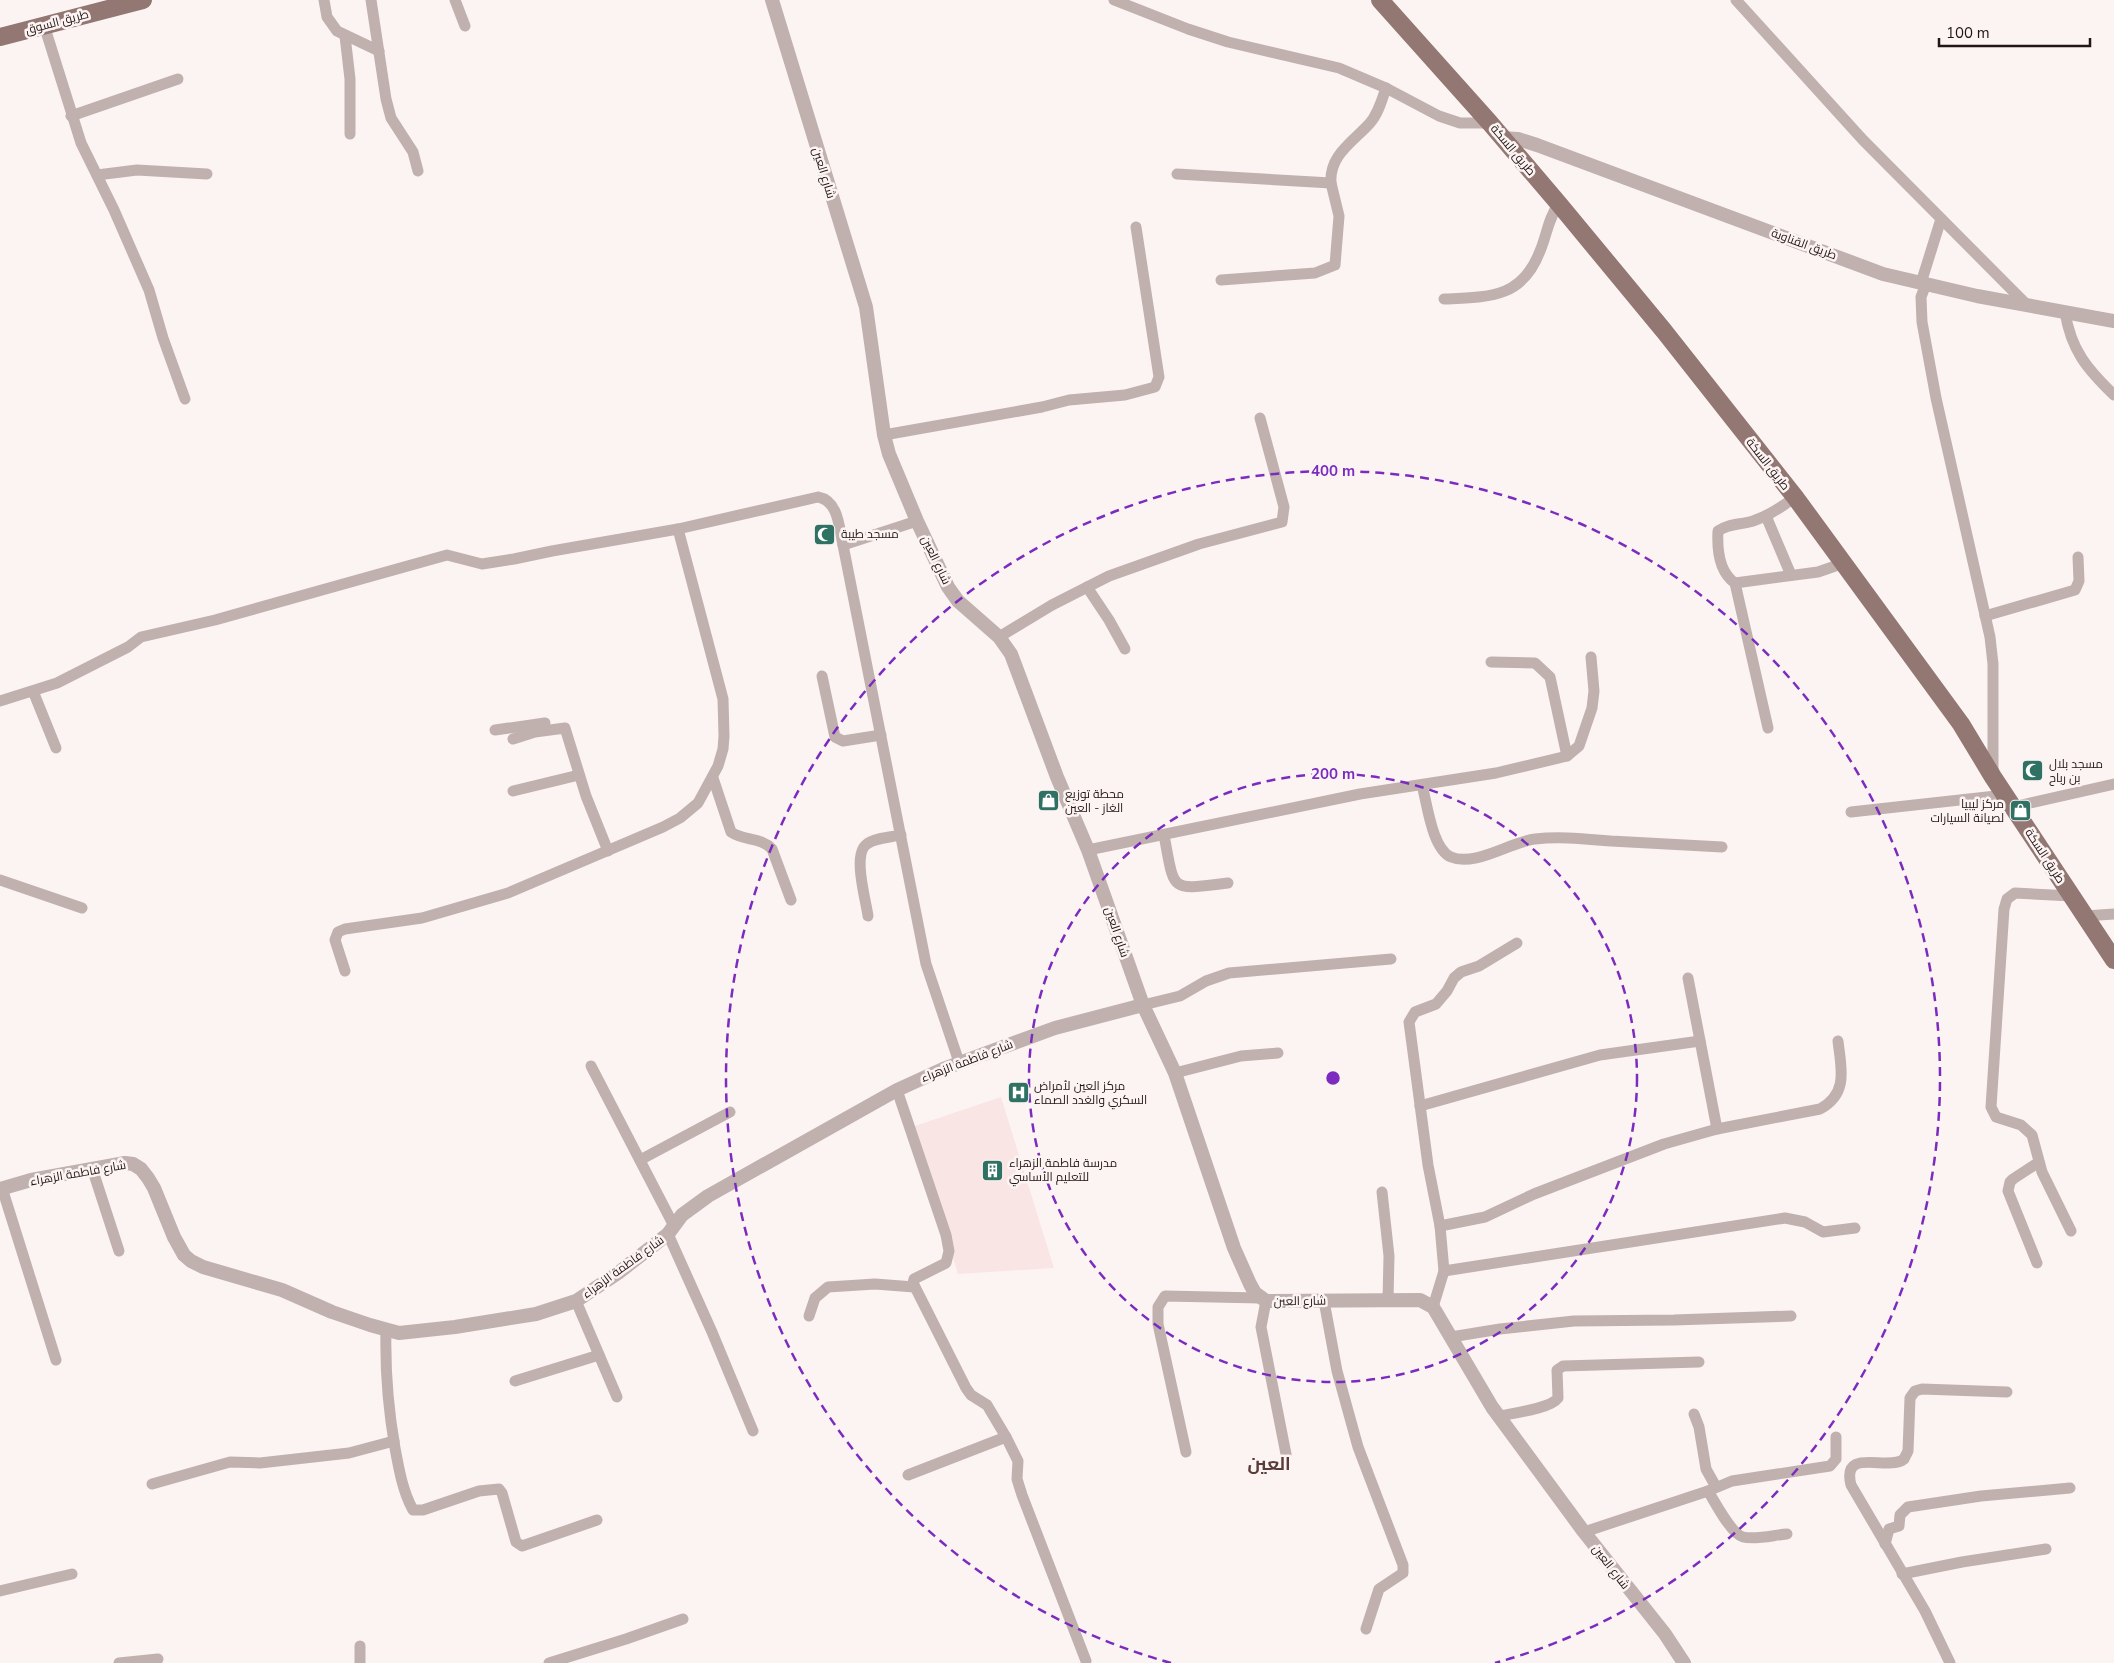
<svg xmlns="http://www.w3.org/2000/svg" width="2114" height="1663" font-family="'Nunito Sans',Cairo,sans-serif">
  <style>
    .built { fill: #f9e6e4 }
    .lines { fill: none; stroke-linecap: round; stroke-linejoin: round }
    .minor { stroke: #c0b1ae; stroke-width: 11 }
    .tertiary { stroke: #c0b1ae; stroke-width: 14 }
    .primary { stroke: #927773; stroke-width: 18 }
    .ring { fill: none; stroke: #7b2cbf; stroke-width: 2.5; stroke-dasharray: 9 6 }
    .labels { text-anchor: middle; stroke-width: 5; stroke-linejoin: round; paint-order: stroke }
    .street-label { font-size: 12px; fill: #221514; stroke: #fcf4f3 }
    .poi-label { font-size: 12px; fill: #221514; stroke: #fcf4f3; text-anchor: start }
    .district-label { font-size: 18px; font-weight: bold; fill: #593c39; stroke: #fcf4f3 }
    .centre { fill: #7b2cbf; stroke: #fcf4f3; stroke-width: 2.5 }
    .ring-label { font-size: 15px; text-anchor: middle; font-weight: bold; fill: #7b2cbf; stroke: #fcf4f3; stroke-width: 5; stroke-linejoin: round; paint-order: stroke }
  </style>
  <rect width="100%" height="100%" fill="#fcf4f3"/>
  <!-- built -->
  <path class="built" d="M 1001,1097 L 1054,1268 L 958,1274 L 912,1127 Z"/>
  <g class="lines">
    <!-- minor -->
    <g class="minor">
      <path d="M 324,0 L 327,17 L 337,31 L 379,51"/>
      <path d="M 371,0 L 386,99 L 391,118 L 413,152 L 418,171"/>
      <path d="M 455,0 L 465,26"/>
      <path d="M 1114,0 L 1188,29 L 1228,42 L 1339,68 L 1386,88 L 1439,116 L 1460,123 L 1490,123"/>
      <path d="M 1736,0 L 1863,140 L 2027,305"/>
      <path d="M 44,25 L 81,143 L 114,210 L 149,290 L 163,338 L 185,399"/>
      <path d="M 345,36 L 350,79 L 350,134"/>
      <path d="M 71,116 L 178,79"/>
      <path d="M 1177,174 L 1331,183 C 1329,155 1353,142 1370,123 C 1378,114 1382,100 1386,88"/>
      <path d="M 97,175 L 137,170 L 207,174"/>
      <path d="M 1221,280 L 1315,273 L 1335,265 L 1339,216 L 1331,183"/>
      <path d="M 1921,283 L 1941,219"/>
      <path d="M 1926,284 L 1921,297 L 1922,322 L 1936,398 L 1990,637 L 1993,664 L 1993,776"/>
      <path d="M 1444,299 C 1488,297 1522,299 1540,251 C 1547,235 1548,218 1559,204"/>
      <path d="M 2065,312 C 2071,350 2087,369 2114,395"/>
      <path d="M 884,435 L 1042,407 L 1069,400 L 1125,395 L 1155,387 L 1159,377 L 1136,227"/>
      <path d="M 1795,497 C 1782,507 1768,516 1753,521 C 1741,525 1729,523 1718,531 C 1717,549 1719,572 1735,583 L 1818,572 L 1844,563"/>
      <path d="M 1766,516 L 1791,575"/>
      <path d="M 843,545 L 917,521"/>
      <path d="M 1735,583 L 1768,728"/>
      <path d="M 1087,587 L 1109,620 L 1125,649"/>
      <path d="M 1985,616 L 2075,590 L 2079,581 L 2078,557"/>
      <path d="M 999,637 L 1052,605 L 1109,576 L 1199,544 L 1282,522 L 1284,507 L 1260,418"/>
      <path d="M 1491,662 L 1535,663 L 1550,677 L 1567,756"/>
      <path d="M 822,676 L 835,737 L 843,741 L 881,735"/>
      <path d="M 33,691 L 56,748"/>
      <path d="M 0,701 L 57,683 L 128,647 L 141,637 L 215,620 L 447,555 L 482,564 L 514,559 L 552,551 L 678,529 L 818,497 C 839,501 839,528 843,545 L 926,964 L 959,1062"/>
      <path d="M 495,730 L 545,723"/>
      <path d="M 513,739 L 535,732 L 565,728 L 586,796 L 608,851"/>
      <path d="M 713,778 L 731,832 C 744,841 761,837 772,849 L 791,900"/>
      <path d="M 1422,785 C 1427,803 1432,849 1451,857 C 1475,867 1510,842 1535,839 C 1560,836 1586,839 1611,841 C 1648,843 1685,845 1722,847"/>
      <path d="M 513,791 L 579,775"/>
      <path d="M 2013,807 L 2114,784"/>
      <path d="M 1851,812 L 2005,795"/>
      <path d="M 1164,835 C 1175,893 1169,890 1228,883"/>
      <path d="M 1088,850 L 1360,794 L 1496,773 L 1567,756 L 1579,746 L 1592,708 L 1594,691 L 1591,657"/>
      <path d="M 0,880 L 82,908"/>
      <path d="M 868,916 C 866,900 852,854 867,844 C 874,838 892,837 901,835"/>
      <path d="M 2085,916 L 2114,914"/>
      <path d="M 345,971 L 335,940 L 338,932 L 345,929 L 422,918 L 508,893 L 663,827 L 680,818 L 698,803 L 718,766 L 723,749 L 724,736 L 723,699 L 678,529"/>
      <path d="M 1688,978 L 1717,1129"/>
      <path d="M 1143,1005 L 1180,996 L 1206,981 L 1229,973 L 1391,959"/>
      <path d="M 591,1066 L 674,1226"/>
      <path d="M 1175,1073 L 1241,1056 L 1278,1053"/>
      <path d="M 897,1090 L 946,1235 L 949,1251 L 946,1263 L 914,1279 L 913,1283 L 966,1388 L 971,1395 L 987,1405 L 1006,1437 L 1018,1461 L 1017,1479 L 1022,1495 L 1086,1661"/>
      <path d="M 1420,1106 L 1600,1055 L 1700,1041"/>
      <path d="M 640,1160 L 730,1112"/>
      <path d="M 92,1168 L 119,1251"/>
      <path d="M 2,1188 L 56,1360"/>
      <path d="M 1382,1192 L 1389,1256 L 1388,1299"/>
      <path d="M 1440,1226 L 1485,1217 L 1534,1194 L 1664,1144 L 1717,1129 L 1820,1109 C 1849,1093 1841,1068 1838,1041"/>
      <path d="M 2071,1231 L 2042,1172 L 2032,1135 L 2021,1125 L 1996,1117 L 1991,1107 L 2004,909 L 2007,899 L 2015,893 L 2072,896"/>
      <path d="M 668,1234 L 712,1332 L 753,1431"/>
      <path d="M 2037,1263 L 2008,1191 L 2010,1182 L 2013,1179 L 2039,1162"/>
      <path d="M 1444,1271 L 1785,1218 L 1805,1222 L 1823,1232 L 1855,1228"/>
      <path d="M 576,1301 L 617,1397"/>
      <path d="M 1266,1301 L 1261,1327 L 1286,1454"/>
      <path d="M 1324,1301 L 1337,1371 L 1358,1447 L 1403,1565 L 1403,1573 L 1379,1589 L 1366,1629"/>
      <path d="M 1433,1307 L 1444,1271 L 1440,1226 L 1428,1165 L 1409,1022 L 1415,1012 L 1436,1004 L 1447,991 L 1454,978 L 1461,972 L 1479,966 L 1517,943"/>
      <path d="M 809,1316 L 815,1298 L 828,1287 L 875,1284 L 914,1287"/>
      <path d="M 386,1330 C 385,1371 388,1408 395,1448 C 399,1470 403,1492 413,1510 L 423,1510 L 479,1491 L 499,1489 L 502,1493 L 516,1542 L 522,1546 L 597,1520"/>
      <path d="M 1451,1337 L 1500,1329 L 1574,1321 L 1674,1320 L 1791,1316"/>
      <path d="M 515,1381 L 599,1355"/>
      <path d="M 1694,1414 L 1699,1427 L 1706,1469 L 1716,1487"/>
      <path d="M 1499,1416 C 1513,1413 1550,1409 1558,1398 L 1557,1370 L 1563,1366 L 1699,1362"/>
      <path d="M 1186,1452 L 1158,1324 L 1158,1307 L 1165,1296 L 1260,1298"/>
      <path d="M 908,1475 L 1006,1437"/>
      <path d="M 152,1484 L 230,1462 L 260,1463 L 349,1453 L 394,1441"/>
      <path d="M 1708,1491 C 1715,1502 1731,1534 1743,1537 C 1756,1540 1774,1535 1787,1534"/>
      <path d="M 1584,1532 L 1708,1491 L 1732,1481 L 1830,1466 L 1836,1459 L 1836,1437"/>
      <path d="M 1885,1544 L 1889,1529 L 1899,1526 L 1900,1515 L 1908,1507 L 1981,1496 L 2070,1488"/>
      <path d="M 1902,1574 L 1962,1562 L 2046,1549"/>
      <path d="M 0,1591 L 72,1574"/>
      <path d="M 360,1646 L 360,1663"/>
      <path d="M 119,1663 L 158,1659"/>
      <path d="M 549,1663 L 626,1639 L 683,1619"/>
      <path d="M 1950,1663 L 1925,1611 L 1851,1485 C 1841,1446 1889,1472 1904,1459 L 1908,1451 L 1910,1398 L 1915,1391 L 1922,1389 L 2007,1392"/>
    </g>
    <!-- tertiary -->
    <g class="tertiary">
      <path d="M 772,0 L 866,307 L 884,435 L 889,454 L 917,521 L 948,587 L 958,601 L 999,637 L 1011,654 L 1057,777 L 1088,850 L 1143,1005 L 1175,1073 L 1234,1248 L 1250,1284 L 1255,1293 L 1266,1301 L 1420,1300 L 1433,1307 L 1492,1407 L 1584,1532 L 1665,1634 L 1684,1663"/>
      <path d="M 1502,138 L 1518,139 L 1537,145 L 1883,274 L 1977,296 L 2114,321"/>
      <path d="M 0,1189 L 31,1180 L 125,1163 L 133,1164 L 141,1169 L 148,1178 L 154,1188 L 174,1237 L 184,1255 L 191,1261 L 203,1267 L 282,1290 L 332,1312 L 370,1325 L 399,1333 L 455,1327 L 536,1314 L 576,1301 L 618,1273 L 668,1234 L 682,1215 L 708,1196 L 897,1090 L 943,1069 L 1055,1028 L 1143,1005"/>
    </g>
    <!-- primary -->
    <g class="primary">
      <path d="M 1380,0 L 1490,123 L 1559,204 L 1664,331 L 1795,497 L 1961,724 L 1993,777 L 2114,960"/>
      <path d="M 0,37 L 143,0"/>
    </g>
  </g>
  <!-- distance rings -->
  <g class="ring">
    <circle cx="1333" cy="1078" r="304"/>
    <path d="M1171 1663A607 607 0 1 1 1495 1663"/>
  </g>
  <!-- icons -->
  <defs>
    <symbol id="mosque-square" viewBox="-11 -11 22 22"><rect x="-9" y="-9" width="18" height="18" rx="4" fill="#2f7264" stroke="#fcf4f3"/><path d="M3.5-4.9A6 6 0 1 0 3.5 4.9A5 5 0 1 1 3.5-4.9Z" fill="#fff"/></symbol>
    <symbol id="shop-square" viewBox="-11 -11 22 22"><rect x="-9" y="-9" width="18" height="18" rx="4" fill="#2f7264" stroke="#fcf4f3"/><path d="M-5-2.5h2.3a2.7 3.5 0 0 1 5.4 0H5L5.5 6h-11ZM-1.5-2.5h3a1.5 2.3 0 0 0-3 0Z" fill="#fff"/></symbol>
    <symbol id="hospital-square" viewBox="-11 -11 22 22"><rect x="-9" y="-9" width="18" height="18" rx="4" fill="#2f7264" stroke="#fcf4f3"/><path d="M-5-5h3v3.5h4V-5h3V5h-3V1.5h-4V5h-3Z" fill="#fff"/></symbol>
    <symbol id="building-square" viewBox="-11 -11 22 22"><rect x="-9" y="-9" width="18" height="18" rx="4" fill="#2f7264" stroke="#fcf4f3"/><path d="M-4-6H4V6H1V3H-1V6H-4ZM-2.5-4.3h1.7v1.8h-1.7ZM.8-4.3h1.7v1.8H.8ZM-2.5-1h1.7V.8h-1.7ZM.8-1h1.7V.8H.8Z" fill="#fff"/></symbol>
  </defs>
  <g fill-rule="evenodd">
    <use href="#mosque-square" x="812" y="522" width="25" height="25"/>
    <use href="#mosque-square" x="2020" y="758" width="25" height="25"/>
    <use href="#shop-square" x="1036" y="788" width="25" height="25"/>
    <use href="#shop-square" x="2008" y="798" width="25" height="25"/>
    <use href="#hospital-square" x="1006" y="1080" width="25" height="25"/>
    <use href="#building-square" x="980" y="1158" width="25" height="25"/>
  </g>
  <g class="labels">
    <!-- street labels -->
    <g class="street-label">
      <text transform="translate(57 22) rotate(-15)" y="4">طريق السوق</text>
      <text transform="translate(1513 150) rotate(50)" y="4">طريق السكة</text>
      <text transform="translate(824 173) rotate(73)" y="4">شارع العين</text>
      <text transform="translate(1804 244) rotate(20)" y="4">طريق القناوية</text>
      <text transform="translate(1768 464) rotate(52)" y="4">طريق السكة</text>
      <text transform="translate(936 560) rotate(64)" y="4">شارع العين</text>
      <text transform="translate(2045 856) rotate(57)" y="4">طريق السكة</text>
      <text transform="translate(1117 932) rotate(71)" y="4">شارع العين</text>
      <text transform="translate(967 1061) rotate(-21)" y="4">شارع فاطمة الزهراء</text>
      <text transform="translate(78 1173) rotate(-10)" y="4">شارع فاطمة الزهراء</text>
      <text transform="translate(623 1267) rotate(-36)" y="4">شارع فاطمة الزهراء</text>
      <text transform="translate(1300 1301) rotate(-1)" y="4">شارع العين</text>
      <text transform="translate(1611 1567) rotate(52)" y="4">شارع العين</text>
    </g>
    <!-- poi labels -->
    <g class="poi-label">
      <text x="841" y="538">مسجد طيبة</text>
      <text x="2049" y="768">مسجد بلال<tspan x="2049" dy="14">بن رباح</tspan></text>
      <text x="1065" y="798">محطة توزيع<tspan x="1065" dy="14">الغاز - العين</tspan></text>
      <text x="2004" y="808" text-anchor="end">مركز ليبيا<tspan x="2004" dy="14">لصيانة السيارات</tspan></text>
      <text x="1034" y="1090">مركز العين لأمراض<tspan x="1034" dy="14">السكري والغدد الصماء</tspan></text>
      <text x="1009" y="1167">مدرسة فاطمة الزهراء<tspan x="1009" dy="14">للتعليم الأساسي</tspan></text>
    </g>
    <!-- district labels -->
    <g class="district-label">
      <text x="1269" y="1470">العين</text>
    </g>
  </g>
  <circle cx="1333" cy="1078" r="8" class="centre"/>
  <g class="ring-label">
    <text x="1333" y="476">400 m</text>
    <text x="1333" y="779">200 m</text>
  </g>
  <!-- scale -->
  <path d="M1939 38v8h151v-8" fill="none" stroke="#221514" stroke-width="2.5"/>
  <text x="1946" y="38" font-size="15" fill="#221514" stroke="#fcf4f3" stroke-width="4" paint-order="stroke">100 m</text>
</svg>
